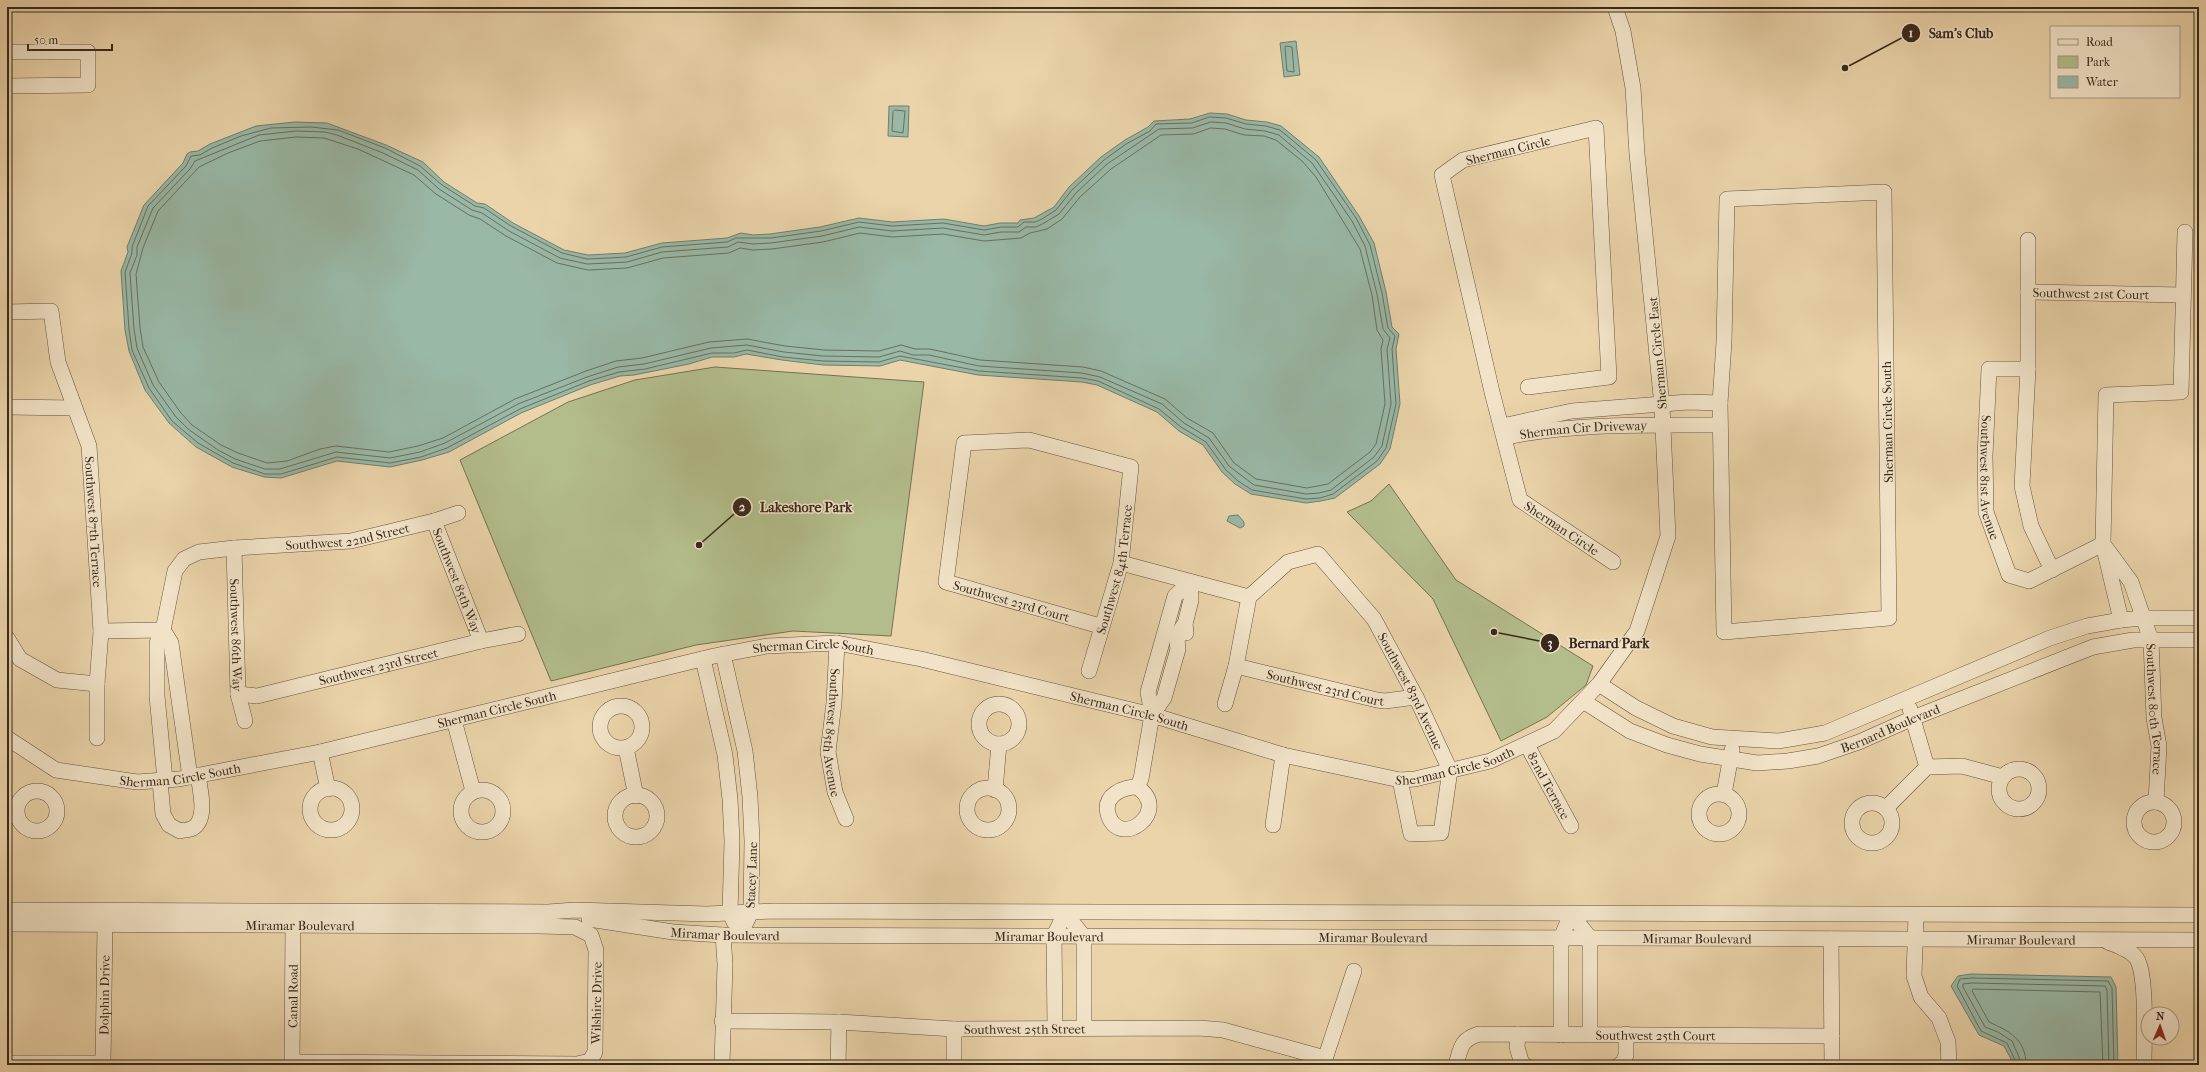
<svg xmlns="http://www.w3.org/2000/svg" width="2206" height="1072" font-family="'IM FELL French Canon',serif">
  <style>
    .green { fill: #b3bd8b; stroke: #767253 }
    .water { fill: #99b8a6; stroke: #727e6e }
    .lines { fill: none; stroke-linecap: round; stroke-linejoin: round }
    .shore { stroke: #687060; stroke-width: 1 }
    .minor-casing { stroke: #65533f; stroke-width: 16 }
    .minor { stroke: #f2e3c8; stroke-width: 15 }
    .labels { text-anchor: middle; stroke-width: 3; stroke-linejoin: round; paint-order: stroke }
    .street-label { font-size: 13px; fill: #38281b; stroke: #f2e3c8 }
    .leader { fill: none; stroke: #38281b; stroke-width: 1.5 }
    .callout-dot { fill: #38281b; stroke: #f2e3c8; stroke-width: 1.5 }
    .mark-label { font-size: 12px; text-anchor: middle; font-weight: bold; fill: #fff }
    .callout-label { font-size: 14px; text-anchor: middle; font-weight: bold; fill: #38281b; stroke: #f2e3c8; stroke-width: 3; stroke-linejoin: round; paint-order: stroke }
  </style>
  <rect width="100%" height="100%" fill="#ebd4aa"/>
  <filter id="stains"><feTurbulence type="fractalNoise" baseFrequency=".005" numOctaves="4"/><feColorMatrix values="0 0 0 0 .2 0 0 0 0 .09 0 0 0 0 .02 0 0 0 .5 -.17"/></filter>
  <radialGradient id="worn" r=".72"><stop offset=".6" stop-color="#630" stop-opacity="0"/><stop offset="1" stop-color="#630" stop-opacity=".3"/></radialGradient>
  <!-- green -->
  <g class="green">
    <path d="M 715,367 L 924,382 L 891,636 L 793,631 L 696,645 L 551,681 L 460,460 L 568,402 L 635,380 Z"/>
    <path d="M 1389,484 L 1456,580 L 1593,666 L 1586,685 L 1547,717 L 1501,741 L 1433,599 L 1347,512 L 1371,501 Z"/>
  </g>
  <!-- water -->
  <g class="water">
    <path d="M 1296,41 L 1300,75 L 1284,77 L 1280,43 Z"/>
    <path d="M 889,106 L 909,106 L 908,137 L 888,136 Z"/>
    <path d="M 1210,113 L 1227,114 L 1246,120 L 1267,122 L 1281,126 L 1319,157 L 1359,216 L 1374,243 L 1386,292 L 1392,327 L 1399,334 L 1396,349 L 1400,404 L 1390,449 L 1380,464 L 1335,498 L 1321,501 L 1306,503 L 1251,494 L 1235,484 L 1222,472 L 1203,445 L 1179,431 L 1157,412 L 1097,385 L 1082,382 L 978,375 L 900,360 L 880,366 L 823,365 L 782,360 L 746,354 L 734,357 L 712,357 L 689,364 L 634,375 L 620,376 L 590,385 L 521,413 L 449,452 L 422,460 L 390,467 L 337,461 L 281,478 L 264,477 L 232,467 L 196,447 L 169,423 L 145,390 L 129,351 L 125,330 L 121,271 L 128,252 L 127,247 L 144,205 L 183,163 L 187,154 L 190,152 L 198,151 L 210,144 L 256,126 L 295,122 L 327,123 L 386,145 L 423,162 L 444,182 L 477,203 L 485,204 L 513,223 L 564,250 L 588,255 L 625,253 L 662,243 L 727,238 L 741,233 L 753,235 L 770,234 L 820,227 L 859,218 L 892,222 L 944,219 L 984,226 L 1000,223 L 1018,223 L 1020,220 L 1034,218 L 1054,207 L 1069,187 L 1101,157 L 1125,140 L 1148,127 L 1154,121 L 1190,119 Z"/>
    <path d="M 1238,515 L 1244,522 L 1244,526 L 1240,528 L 1227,521 L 1229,516 Z"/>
    <path d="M 1971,974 L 2111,977 L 2116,987 L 2118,1065 L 2011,1065 L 2011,1059 L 2004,1046 L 1979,1035 L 1951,986 L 1958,976 Z"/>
  </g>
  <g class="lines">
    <!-- shore -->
    <g class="shore">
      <path d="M 1286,46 L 1292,47 L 1294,72 L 1287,71 L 1285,48 Z"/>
      <path d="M 895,110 L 905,111 L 903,133 L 892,131 L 893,112 Z"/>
      <path d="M 1210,117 L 1226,118 L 1246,124 L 1266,126 L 1280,130 L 1316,160 L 1356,218 L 1370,245 L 1382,293 L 1388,328 L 1395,336 L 1392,349 L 1396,404 L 1386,448 L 1377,461 L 1333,494 L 1320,498 L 1306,499 L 1252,490 L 1238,481 L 1226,470 L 1206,442 L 1181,427 L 1159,409 L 1098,381 L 1082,378 L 979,371 L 900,356 L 879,362 L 823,361 L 783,357 L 747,350 L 734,353 L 712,353 L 645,369 L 619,372 L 589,381 L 520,409 L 447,448 L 421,457 L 390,463 L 337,457 L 281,474 L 265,474 L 233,463 L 198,443 L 172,421 L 149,388 L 132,350 L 129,329 L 125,272 L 132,253 L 132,247 L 148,206 L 186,166 L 191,156 L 200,155 L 212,148 L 241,136 L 271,128 L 311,127 L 338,130 L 385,148 L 420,166 L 442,185 L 475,206 L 484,208 L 511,226 L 562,253 L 587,259 L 609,258 L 626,257 L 662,247 L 727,242 L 736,238 L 771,238 L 821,231 L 859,222 L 892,226 L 943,223 L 984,230 L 1001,227 L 1018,227 L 1024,222 L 1035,222 L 1042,219 L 1056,210 L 1072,190 L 1104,160 L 1126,144 L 1150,131 L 1156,124 L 1191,123 Z"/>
      <path d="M 1211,122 L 1226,123 L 1245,129 L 1265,131 L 1279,135 L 1312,163 L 1352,221 L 1365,246 L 1377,294 L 1383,329 L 1390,338 L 1387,349 L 1391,404 L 1382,446 L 1374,457 L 1331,490 L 1319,493 L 1306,494 L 1254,485 L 1229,466 L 1209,438 L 1184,423 L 1162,404 L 1100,377 L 1082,373 L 979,366 L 929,355 L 913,355 L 900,351 L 879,357 L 823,356 L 784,352 L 747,345 L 711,348 L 644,364 L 618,367 L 587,377 L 518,404 L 445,443 L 420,452 L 390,458 L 336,452 L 280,469 L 265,469 L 235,459 L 218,450 L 188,429 L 176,417 L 153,385 L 137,348 L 134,329 L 130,273 L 137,255 L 137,247 L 153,208 L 190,169 L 195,161 L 259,135 L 296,131 L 325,132 L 337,135 L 383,153 L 418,170 L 439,189 L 472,210 L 482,213 L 509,231 L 560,258 L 587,264 L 610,263 L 627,262 L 662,252 L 728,247 L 738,242 L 753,244 L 771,243 L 822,236 L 859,227 L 892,231 L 943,228 L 984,235 L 1001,232 L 1019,232 L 1026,227 L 1036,227 L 1044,223 L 1059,214 L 1076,193 L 1107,164 L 1159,129 L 1192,128 Z"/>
      <path d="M 1211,128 L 1225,129 L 1244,135 L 1264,136 L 1276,140 L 1302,161 L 1316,177 L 1360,249 L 1372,295 L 1377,330 L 1383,340 L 1381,349 L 1385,404 L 1376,444 L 1370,452 L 1328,484 L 1307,488 L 1256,479 L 1234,463 L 1213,433 L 1187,418 L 1165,399 L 1101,371 L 1083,367 L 980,360 L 930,349 L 915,349 L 901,345 L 879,351 L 824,350 L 785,346 L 747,339 L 709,342 L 642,358 L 616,361 L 586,371 L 515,399 L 443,438 L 418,446 L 389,452 L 336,446 L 320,449 L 287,461 L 267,463 L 238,453 L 221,445 L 192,425 L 181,413 L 159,382 L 143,347 L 140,328 L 136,274 L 143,248 L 158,211 L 199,167 L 228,153 L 260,141 L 296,137 L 324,138 L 358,149 L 414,175 L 436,194 L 469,215 L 480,219 L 506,236 L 557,263 L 588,270 L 627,268 L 663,258 L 729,253 L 740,248 L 753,250 L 772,249 L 823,242 L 860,233 L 892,237 L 943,234 L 984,241 L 1021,238 L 1030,233 L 1047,229 L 1062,219 L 1080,197 L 1111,169 L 1161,135 L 1193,134 Z"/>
      <path d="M 2015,1065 L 2014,1058 L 2007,1043 L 1981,1031 L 1957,986 L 1960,979 L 1972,978 L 2108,981 L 2112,988 L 2114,1065"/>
      <path d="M 2020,1065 L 2019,1057 L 2012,1041 L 1998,1032 L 1985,1027 L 1963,987 L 1963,984 L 1972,983 L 2105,986 L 2107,990 L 2109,1065"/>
      <path d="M 2026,1065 C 2026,1039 2009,1031 1989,1022 L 1972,991 L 1973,989 L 2100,992 L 2103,1065"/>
    </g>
    <defs>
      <g id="minor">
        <path d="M 7,52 L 88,52 L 88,85 L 7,86"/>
        <path d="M 1884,192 L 1889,618 L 1724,632 L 1720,403 L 1724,342 L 1727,199 Z"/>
        <path id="s1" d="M 2028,240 L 2028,369 L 1989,369 L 1985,456 L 1986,512 L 2009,575 L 2029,581 L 2103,544"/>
        <path id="s2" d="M 2028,292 L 2182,295"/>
        <path id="s3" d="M 7,312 L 51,311 L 58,362 L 89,446 L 101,631 L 97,684 L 97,738"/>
        <path d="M 2028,369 L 2022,486 L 2031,526 L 2052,570"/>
        <path id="s4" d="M 1528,387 L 1609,377 L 1596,128 L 1463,160 L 1442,175 L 1492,392 L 1520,500 L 1613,562"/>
        <path d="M 7,407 L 74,408"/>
        <path d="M 1502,426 L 1572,411 L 1688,402 L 1720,403"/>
        <path id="s5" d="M 1505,437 C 1576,423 1648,425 1720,425"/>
        <path id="s6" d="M 434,521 L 481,641"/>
        <path id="s7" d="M 234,548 L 238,694 L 245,721"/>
        <path id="s8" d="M 2106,548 L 2131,582 L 2151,640 L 2154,718 L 2159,746 L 2156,802"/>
        <path d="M 1121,563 L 1249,597"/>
        <path d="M 2121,620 L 2103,544 L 2106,395 L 2181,392 L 2185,232"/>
        <path d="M 163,630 L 171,643 L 190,777"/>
        <path d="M 101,631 L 163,630"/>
        <path d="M 1186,633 L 1185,624 L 1191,600 L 1190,582"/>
        <path d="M 7,638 L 20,659 L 57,680 L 97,684"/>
        <path id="s9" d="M 837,643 L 834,703 L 828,752 L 835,792 L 846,819"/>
        <path d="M 723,654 L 745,751 L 750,797 L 752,841 L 751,912 L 740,935"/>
        <path d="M 703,659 L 725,755 L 730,799 L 732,841 L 730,913 L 734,922"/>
        <path id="s10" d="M 1236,666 L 1377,700 L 1385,701 L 1416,697"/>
        <path id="s11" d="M 1089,671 L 1121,563 L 1131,467 L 1029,440 L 964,443 L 946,582 L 1100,626"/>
        <path d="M 1599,684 L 1636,708 L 1673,726 L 1712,737 L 1778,741 L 1825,733 L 2050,638 L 2087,626 L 2121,620 L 2144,618 L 2199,618"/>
        <path id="s12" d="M 238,694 L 257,696 L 481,641 L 518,634"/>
        <path id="s13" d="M 1583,701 L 1630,731 L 1667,745 L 1700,754 L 1757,763 L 1788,761 L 1818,756 L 1859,742 L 1913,718 L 2093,647 L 2133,640 L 2199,640"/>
        <circle cx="999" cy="724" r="20"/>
        <path id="s14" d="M 1225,704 L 1236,666 L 1249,597 L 1288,562 L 1318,554 L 1374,619 L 1416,697 L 1450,770 L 1441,833 L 1411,834 L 1400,780"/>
        <circle cx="621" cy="727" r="21"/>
        <path d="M 1910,709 L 1927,767"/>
        <path d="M 1152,715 L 1164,698 L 1178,649 C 1176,639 1178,632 1185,624"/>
        <path d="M 454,720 L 473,791"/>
        <path id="s15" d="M 7,738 L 56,770 L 137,782 L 179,779 L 320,752 L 714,656 L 767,646 L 837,643 L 921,659 L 1152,715 L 1283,755 L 1400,780 L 1415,779 L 1490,761 L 1554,731 L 1599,684 L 1637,631 L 1668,536 L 1662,406 L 1637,154 L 1633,88 L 1623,31 L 1615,7"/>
        <path id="s16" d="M 1527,745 L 1571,826"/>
        <path d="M 626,748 L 636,796"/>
        <path d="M 320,752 L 328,789"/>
        <circle cx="2019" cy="789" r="20"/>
        <path id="s17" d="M 165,780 L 157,696 L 157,643 L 163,630 L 175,571 L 184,559 L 199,552 L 234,548 L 351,541 L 434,521 L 458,513"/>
        <path d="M 160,781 L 163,814 L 169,825 L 180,831 C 183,830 190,830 193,828 C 208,819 200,790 198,775"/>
        <path d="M 1137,787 C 1173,811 1119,851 1108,814 C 1103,795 1123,787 1137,787 L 1141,779 L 1152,715 L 1148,692 L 1175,596 L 1190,582"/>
        <circle cx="331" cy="809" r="21"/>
        <circle cx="988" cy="809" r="21"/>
        <circle cx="482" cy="811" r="21"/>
        <path d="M 995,790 L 999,744"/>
        <circle cx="37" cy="811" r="20"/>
        <path d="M 1724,794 L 1732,750"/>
        <circle cx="1719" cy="814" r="20"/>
        <circle cx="636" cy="816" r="21"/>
        <circle cx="2154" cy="822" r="20"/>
        <circle cx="1872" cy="823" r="20"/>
        <path d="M 1886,808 L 1927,767 L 1962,766 L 2003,777"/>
        <path d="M 1273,825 L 1283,755"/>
        <path d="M 7,910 L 548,912 L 575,910 L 707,914 L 775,911 L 2199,915"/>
        <path d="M 1916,915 L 1914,976 L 1921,997 L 1939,1018 L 1948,1042 L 1949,1065"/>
        <path id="s18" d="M 589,919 L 673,932 L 723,935 L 2199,940"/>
        <path id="s19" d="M 7,924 L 540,926 L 575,927 L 591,935 L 596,950 L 595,1052 L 590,1061 L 577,1064 L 292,1062"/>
        <path d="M 1831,939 L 1832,1065"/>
        <path d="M 2108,942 C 2118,946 2134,951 2138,961 C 2147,981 2144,1041 2144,1065"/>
        <path id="s20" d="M 722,1021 L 839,1022 L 954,1029 L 1199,1028 L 1223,1030 L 1325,1058"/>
        <path d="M 1055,1028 L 1054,936 L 1065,913 L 1084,937 L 1084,1028"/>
        <path d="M 954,1029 L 954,1065"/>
        <path d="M 1518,1034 L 1517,1047 L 1522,1064 L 1525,1065"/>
        <path d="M 1561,1035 L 1561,938 L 1571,914 L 1590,938 L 1590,1034"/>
        <path d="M 7,1063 L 104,1063"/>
        <path id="s21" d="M 103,1065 L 105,924"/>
        <path id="s22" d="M 292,1065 L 293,926"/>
        <path d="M 722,1065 L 725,964 L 723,935"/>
        <path d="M 838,1065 L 839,1022"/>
        <path d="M 1323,1065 L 1354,971"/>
        <path id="s23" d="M 1456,1065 C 1461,1048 1460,1040 1479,1034 L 1832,1036"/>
        <path d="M 1619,1065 L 1623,1063 L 1626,1055 L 1626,1034"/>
      </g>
    </defs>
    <!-- minor casing -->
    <use href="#minor" class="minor-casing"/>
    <!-- minor -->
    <use href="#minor" class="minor"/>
  </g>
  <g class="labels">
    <!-- street labels -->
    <g class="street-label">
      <text transform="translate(1508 150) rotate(-14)" y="5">Sherman Circle</text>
      <text dy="5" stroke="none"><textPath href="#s2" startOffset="63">Southwest 21st Court</textPath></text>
      <text transform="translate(1657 353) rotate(-95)" y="5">Sherman Circle East</text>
      <text transform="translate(1887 422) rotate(-91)" y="5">Sherman Circle South</text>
      <text dy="5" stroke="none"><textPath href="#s5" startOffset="79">Sherman Cir Driveway</textPath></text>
      <text dy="5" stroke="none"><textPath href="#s1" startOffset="277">Southwest 81st Avenue</textPath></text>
      <text dy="5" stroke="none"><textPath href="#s3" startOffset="261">Southwest 87th Terrace</textPath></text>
      <text dy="5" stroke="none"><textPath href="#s4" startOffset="878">Sherman Circle</textPath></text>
      <text dy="5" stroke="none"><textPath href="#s17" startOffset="393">Southwest 22nd Street</textPath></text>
      <text dy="5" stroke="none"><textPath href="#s11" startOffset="105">Southwest 84th Terrace</textPath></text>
      <text dy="5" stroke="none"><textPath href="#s6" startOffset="64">Southwest 85th Way</textPath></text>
      <text dy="5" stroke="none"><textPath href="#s11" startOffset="588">Southwest 23rd Court</textPath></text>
      <text dy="5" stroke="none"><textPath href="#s7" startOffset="87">Southwest 86th Way</textPath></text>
      <text dy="5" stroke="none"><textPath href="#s15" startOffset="832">Sherman Circle South</textPath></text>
      <text dy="5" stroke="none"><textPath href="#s12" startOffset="144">Southwest 23rd Street</textPath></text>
      <text dy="5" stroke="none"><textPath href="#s10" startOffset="92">Southwest 23rd Court</textPath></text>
      <text dy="5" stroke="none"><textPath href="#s14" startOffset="360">Southwest 83rd Avenue</textPath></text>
      <text dy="5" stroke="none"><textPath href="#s8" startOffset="173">Southwest 80th Terrace</textPath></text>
      <text dy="5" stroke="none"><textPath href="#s15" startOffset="508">Sherman Circle South</textPath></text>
      <text dy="5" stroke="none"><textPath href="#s15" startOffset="1156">Sherman Circle South</textPath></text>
      <text dy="5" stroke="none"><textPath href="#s13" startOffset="326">Bernard Boulevard</textPath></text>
      <text dy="5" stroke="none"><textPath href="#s9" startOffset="90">Southwest 85th Avenue</textPath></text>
      <text dy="5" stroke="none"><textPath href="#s15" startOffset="1492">Sherman Circle South</textPath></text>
      <text dy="5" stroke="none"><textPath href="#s15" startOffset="184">Sherman Circle South</textPath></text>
      <text dy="5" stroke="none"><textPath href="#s16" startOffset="46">82nd Terrace</textPath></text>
      <text transform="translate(751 875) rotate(-88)" y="5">Stacey Lane</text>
      <text dy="5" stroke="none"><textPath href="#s19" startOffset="293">Miramar Boulevard</textPath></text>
      <text dy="5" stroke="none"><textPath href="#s18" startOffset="137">Miramar Boulevard</textPath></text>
      <text dy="5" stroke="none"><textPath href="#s18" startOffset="461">Miramar Boulevard</textPath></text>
      <text dy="5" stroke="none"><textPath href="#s18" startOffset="785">Miramar Boulevard</textPath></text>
      <text dy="5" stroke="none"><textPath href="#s18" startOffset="1109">Miramar Boulevard</textPath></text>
      <text dy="5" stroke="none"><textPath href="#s18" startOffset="1433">Miramar Boulevard</textPath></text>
      <text dy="5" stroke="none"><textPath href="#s21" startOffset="70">Dolphin Drive</textPath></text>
      <text dy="5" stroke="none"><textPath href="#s22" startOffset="69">Canal Road</textPath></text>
      <text transform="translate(596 1003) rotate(-89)" y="5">Wilshire Drive</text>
      <text dy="5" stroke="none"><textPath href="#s20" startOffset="303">Southwest 25th Street</textPath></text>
      <text dy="5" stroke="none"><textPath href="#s23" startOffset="218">Southwest 25th Court</textPath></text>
    </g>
  </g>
  <!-- callouts -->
  <path class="leader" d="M1845 68L1911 33M699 545L742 507M1494 632L1550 643"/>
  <g class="callout-dot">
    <circle cx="1845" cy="68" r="4"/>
    <circle cx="699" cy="545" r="4"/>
    <circle cx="1494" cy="632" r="4"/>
    <circle cx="1911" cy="33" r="10"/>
    <circle cx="742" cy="507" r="10"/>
    <circle cx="1550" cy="643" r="10"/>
  </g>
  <g class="mark-label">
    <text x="1911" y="37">1</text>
    <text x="742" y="511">2</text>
    <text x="1550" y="647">3</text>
  </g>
  <g class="callout-label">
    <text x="1961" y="38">Sam's Club</text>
    <text x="806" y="512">Lakeshore Park</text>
    <text x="1609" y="648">Bernard Park</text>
  </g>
  <!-- margin -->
  <rect width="2206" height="1072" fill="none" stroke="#ebd4aa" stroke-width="24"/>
  <rect x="8" y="8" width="2190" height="1056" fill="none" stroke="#38281b" stroke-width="2"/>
  <rect x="12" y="12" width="2182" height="1048" fill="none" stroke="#38281b"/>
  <!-- legend -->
  <rect x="2050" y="26" width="130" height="72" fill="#f2e3c8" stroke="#a89883"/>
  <rect x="2058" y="39" width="20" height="6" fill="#f2e3c8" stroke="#a89883"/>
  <text x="2086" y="46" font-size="12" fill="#38281b">Road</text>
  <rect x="2058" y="56" width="20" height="12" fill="#b3bd8b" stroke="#a89883"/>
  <text x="2086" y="66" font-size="12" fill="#38281b">Park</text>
  <rect x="2058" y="76" width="20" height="12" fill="#99b8a6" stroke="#a89883"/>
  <text x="2086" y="86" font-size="12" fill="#38281b">Water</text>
  <!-- north arrow -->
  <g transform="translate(2160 1026) rotate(2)"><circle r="19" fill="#f2e3c8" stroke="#a89883"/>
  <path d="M0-3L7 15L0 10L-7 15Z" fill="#8f2418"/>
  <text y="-6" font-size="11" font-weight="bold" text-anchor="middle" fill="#38281b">N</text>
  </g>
  <!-- scale -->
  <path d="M28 44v6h84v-6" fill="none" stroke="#38281b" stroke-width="2"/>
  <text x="34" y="44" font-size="12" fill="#38281b" stroke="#f2e3c8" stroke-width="3" paint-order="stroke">50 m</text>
  <rect width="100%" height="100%" filter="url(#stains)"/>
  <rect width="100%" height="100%" fill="url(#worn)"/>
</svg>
